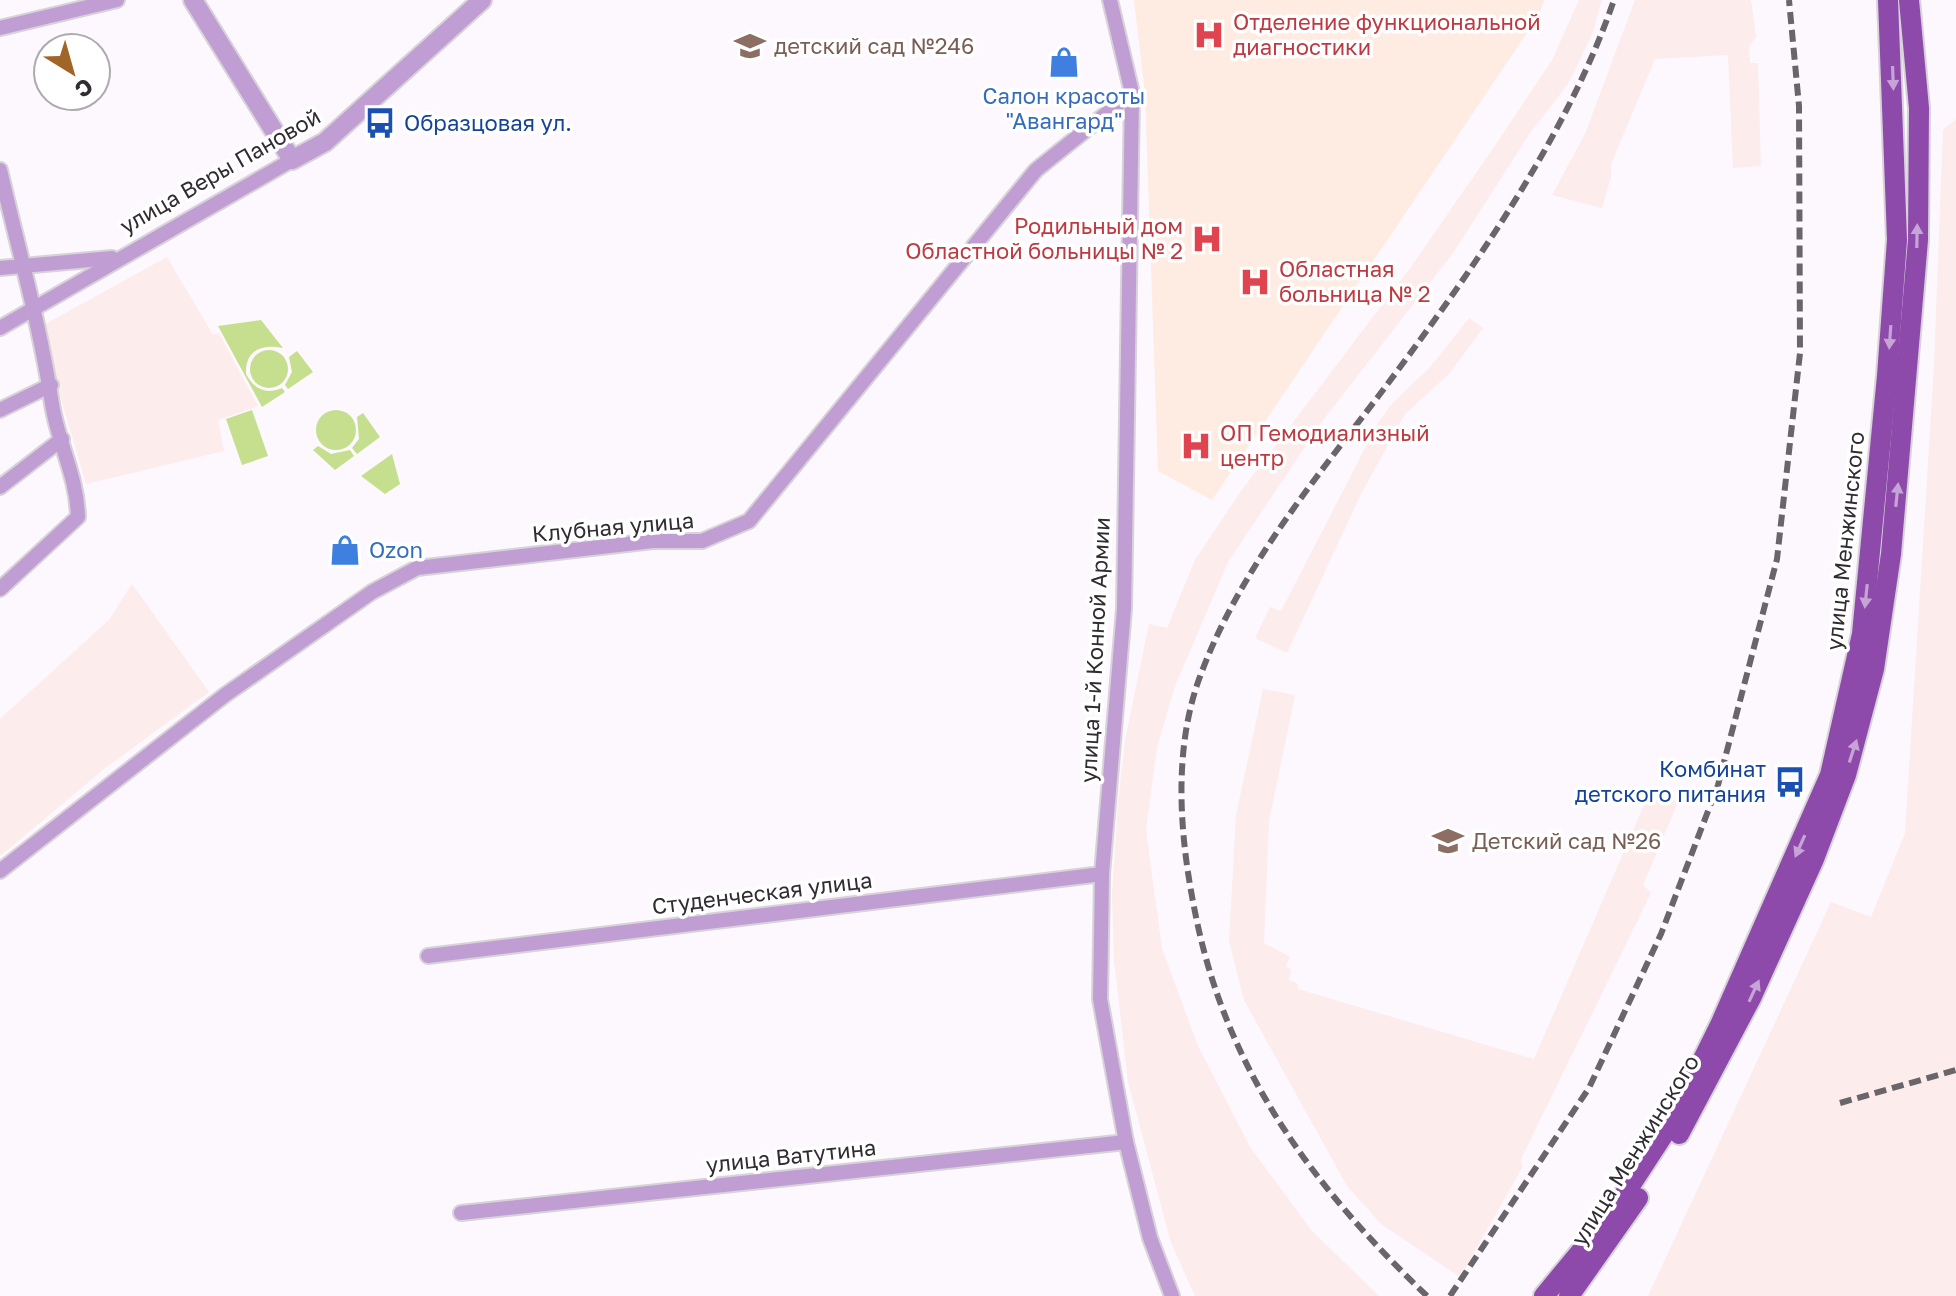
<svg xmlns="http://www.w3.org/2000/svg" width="1956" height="1296" font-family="'Golos Text',sans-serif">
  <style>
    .industrial { fill: #fceceb }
    .medical { fill: #feece2 }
    .green { fill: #c6df8e }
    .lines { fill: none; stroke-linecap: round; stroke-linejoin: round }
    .minor-casing { stroke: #d7d3d9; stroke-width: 18 }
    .tertiary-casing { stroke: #d7d3d9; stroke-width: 22 }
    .primary-casing { stroke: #d7d3d9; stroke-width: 24 }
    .minor { stroke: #c09dd2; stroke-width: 14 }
    .tertiary { stroke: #c09dd2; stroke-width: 18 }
    .primary { stroke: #8d4aab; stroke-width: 20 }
    .rail { stroke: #69656a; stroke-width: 6; stroke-dasharray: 12 6; stroke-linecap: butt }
    .oneway { fill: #c6a4d5 }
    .labels { text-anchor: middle; stroke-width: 7; stroke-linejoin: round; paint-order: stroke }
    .health-label { font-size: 22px; fill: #be3a42; stroke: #fff; text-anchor: start }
    .education-label { font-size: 22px; fill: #785e54; stroke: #fff; text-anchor: start }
    .shop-label { font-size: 22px; fill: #366cbe; stroke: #fff }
    .transit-label { font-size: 22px; fill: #164399; stroke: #fff; text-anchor: start }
    .street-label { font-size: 22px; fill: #302c31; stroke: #fff }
  </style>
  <rect width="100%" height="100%" fill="#fcf8fe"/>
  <!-- industrial -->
  <g class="industrial">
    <path d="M 1579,0 L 1602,0 L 1592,35 L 1568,84 L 1530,133 L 1453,253 L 1320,424 L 1228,562 L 1175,686 L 1157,747 L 1146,830 L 1162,949 L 1198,1046 L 1250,1147 L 1312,1231 L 1379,1296 L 1195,1296 L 1171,1243 L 1128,1082 L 1114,960 L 1112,895 L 1118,802 L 1125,740 L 1149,624 L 1167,628 L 1195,560 L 1241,491 L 1413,264 L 1492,150 L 1552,60 Z"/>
    <path d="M 1635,0 L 1751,0 L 1756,37 L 1749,47 L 1750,63 L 1758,63 L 1761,166 L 1733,168 L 1728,55 L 1655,59 L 1611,164 L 1611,177 L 1602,208 L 1552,195 L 1585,134 Z"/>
    <path d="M 1956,119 L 1956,1296 L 1648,1296 L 1831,902 L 1871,917 L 1905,833 L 1934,365 L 1943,130 Z"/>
    <path d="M 167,257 L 213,335 L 219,333 L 258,406 L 218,420 L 224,451 L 86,484 L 40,327 Z"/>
    <path d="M 1469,318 L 1483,328 L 1449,374 L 1405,414 L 1361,494 L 1287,653 L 1255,638 L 1270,607 L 1281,611 L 1378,423 L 1390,406 L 1432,365 Z"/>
    <path d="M 132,584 L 209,692 L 104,769 L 0,856 L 0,719 L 109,620 Z"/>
    <path d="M 1263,689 L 1295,695 L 1269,821 L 1264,943 L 1290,957 L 1286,966 L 1291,970 L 1289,980 L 1298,984 L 1298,989 L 1534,1059 L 1651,789 L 1678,802 L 1643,885 L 1651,893 L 1521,1159 L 1522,1168 L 1460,1277 L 1381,1224 L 1347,1186 L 1244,1000 L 1229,941 L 1236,815 Z"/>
  </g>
  <!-- medical -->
  <path class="medical" d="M 1134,0 L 1544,0 L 1539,15 L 1212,500 L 1158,471 L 1145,93 Z"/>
  <!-- green -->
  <g class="green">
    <path d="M 261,320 L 283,348 C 263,344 245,349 246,374 C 254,389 266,395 282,388 L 285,392 L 262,407 L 218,326 Z"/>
    <circle cx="269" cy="369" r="19"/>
    <path d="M 297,351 L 313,372 L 288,389 L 285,385 L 292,372 L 289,357 Z"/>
    <circle cx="336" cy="430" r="20"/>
    <path d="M 252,410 L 268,456 L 242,465 L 226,419 Z"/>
    <path d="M 363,413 L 380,437 L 357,454 L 352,448 L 359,439 L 357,417 Z"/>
    <path d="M 318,446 L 331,454 L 350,450 L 354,456 L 335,470 L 313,450 Z"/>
    <path d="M 392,454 L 400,484 L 385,494 L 361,476 Z"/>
  </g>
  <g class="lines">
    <defs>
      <g id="minor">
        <path d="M 1110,0 L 1132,93 L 1124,609 L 1102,874 L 1100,999 L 1126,1142 L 1150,1238 L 1172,1296"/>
        <path d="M 0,28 L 117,0"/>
        <path d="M 0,170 C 18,248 40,325 52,404 C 58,443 77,476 78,517 L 0,589"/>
        <path d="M 0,268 L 112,258"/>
        <path d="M 0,328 L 292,160"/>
        <path d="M 0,410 L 51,385"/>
        <path d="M 0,487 L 62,439"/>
        <path d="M 0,871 L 225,695 L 372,592 L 417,568 L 653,541 L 702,541 L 749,521 L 1036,170 L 1132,93"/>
        <path d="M 428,956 L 1102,874"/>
        <path d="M 461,1213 L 1126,1142"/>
      </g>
      <path id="tertiary" d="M 193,0 L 292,160 L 325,142 L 482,0"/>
      <g id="primary">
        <path d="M 1679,1134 L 1751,998 L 1814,859 L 1846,775 L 1874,669 L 1891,554 L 1918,240 L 1919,108 L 1909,0"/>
        <path d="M 1544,1296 L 1611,1215 L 1673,1120 L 1720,1025 L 1830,775 L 1862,634 L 1887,376 L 1897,240 L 1888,0"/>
        <path d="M 1569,1296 L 1638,1198"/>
      </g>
    </defs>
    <!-- minor casing -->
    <use href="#minor" class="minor-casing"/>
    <!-- tertiary casing -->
    <use href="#tertiary" class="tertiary-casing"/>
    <!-- primary casing -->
    <use href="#primary" class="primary-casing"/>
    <!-- minor -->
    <use href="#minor" class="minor"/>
    <!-- tertiary -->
    <use href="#tertiary" class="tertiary"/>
    <!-- primary -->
    <use href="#primary" class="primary"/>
    <!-- rail -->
    <g class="rail">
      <path d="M 1840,1103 L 1956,1070"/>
      <path d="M 1427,1296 C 1312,1186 1226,1070 1195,912 C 1180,838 1173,755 1198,682 C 1236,575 1309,487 1377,398 C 1465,281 1566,140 1614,0"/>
      <path d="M 1450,1296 L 1589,1088 L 1661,934 L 1718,785 L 1777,559 L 1800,353 L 1799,106 L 1789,0"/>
    </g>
  </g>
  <!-- one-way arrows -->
  <defs><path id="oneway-solid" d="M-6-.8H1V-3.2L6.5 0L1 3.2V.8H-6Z" transform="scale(2)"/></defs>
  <g class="oneway">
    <use href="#oneway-solid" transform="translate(1893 78) rotate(88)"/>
    <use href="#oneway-solid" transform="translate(1917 236) rotate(-89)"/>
    <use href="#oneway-solid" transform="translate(1890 337) rotate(94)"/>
    <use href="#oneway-solid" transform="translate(1897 495) rotate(-84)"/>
    <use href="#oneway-solid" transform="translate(1866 596) rotate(96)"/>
    <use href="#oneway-solid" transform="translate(1853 751) rotate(-72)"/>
    <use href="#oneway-solid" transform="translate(1800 846) rotate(114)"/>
    <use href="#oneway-solid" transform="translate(1754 991) rotate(-65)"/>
  </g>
  <!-- icons -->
  <defs>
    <symbol id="hospital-bare" viewBox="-9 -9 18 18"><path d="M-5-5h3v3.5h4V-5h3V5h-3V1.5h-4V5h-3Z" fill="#e0444e" stroke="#fff" stroke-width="2.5" paint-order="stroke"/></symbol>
    <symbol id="school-bare" viewBox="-9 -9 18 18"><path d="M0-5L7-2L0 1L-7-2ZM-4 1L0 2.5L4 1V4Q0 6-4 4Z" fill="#8d6e63" stroke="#fff" stroke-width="2.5" paint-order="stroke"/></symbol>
    <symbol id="shop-bare" viewBox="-9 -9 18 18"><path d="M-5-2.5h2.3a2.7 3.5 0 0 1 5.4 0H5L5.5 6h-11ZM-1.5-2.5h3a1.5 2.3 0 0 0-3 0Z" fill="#3f7fe0" stroke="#fff" stroke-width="2.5" paint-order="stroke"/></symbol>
    <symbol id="bus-bare" viewBox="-9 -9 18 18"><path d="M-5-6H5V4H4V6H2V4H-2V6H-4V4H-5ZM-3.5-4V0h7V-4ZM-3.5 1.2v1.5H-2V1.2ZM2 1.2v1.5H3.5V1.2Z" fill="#1a4fb4" stroke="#fff" stroke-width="2.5" paint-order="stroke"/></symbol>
  </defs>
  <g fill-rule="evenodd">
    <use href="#hospital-bare" x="1187" y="13" width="44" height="44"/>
    <use href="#school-bare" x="728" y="24" width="44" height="44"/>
    <use href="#shop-bare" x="1042" y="40" width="44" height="44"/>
    <use href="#bus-bare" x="358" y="101" width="44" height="44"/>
    <use href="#hospital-bare" x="1185" y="217" width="44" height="44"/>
    <use href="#hospital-bare" x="1233" y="260" width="44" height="44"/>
    <use href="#hospital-bare" x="1174" y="424" width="44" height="44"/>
    <use href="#shop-bare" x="323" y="528" width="44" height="44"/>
    <use href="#bus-bare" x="1768" y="760" width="44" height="44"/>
    <use href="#school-bare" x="1426" y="819" width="44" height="44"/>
  </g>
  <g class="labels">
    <!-- health labels -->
    <g class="health-label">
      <text x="1233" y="30">Отделение функциональной<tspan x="1233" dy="25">диагностики</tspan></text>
      <text x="1183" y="234" text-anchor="end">Родильный дом<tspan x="1183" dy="25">Областной больницы № 2</tspan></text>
      <text x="1279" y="277">Областная<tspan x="1279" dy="25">больница № 2</tspan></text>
      <text x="1220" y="441">ОП Гемодиализный<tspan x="1220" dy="25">центр</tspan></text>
    </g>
    <!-- education labels -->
    <g class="education-label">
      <text x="774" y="54">детский сад №246</text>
      <text x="1472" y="849">Детский сад №26</text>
    </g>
    <!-- shop labels -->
    <g class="shop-label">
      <text x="1064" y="104">Салон красоты<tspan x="1064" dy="25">"Авангард"</tspan></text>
      <text x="369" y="558" text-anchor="start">Ozon</text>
    </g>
    <!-- transit labels -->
    <g class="transit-label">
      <text x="404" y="131">Образцовая ул.</text>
      <text x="1766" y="777" text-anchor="end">Комбинат<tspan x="1766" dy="25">детского питания</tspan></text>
    </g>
    <!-- street labels -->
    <g class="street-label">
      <text transform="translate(220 171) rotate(-30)" y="8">улица Веры Пановой</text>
      <text transform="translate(613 527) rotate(-5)" y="8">Клубная улица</text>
      <text transform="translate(1845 541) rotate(-84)" y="8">улица Менжинского</text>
      <text transform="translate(1095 650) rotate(-87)" y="8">улица 1-й Конной Армии</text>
      <text transform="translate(762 893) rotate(-7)" y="8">Студенческая улица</text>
      <text transform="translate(1635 1150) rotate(-58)" y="8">улица Менжинского</text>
      <text transform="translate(791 1156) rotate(-6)" y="8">улица Ватутина</text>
    </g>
  </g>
  <!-- north arrow -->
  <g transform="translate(72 72) rotate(143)"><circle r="38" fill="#ffffff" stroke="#acabad" stroke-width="2"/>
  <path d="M0-6L14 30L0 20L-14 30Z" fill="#a16528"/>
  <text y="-12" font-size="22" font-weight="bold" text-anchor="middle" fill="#302c31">С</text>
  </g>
</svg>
